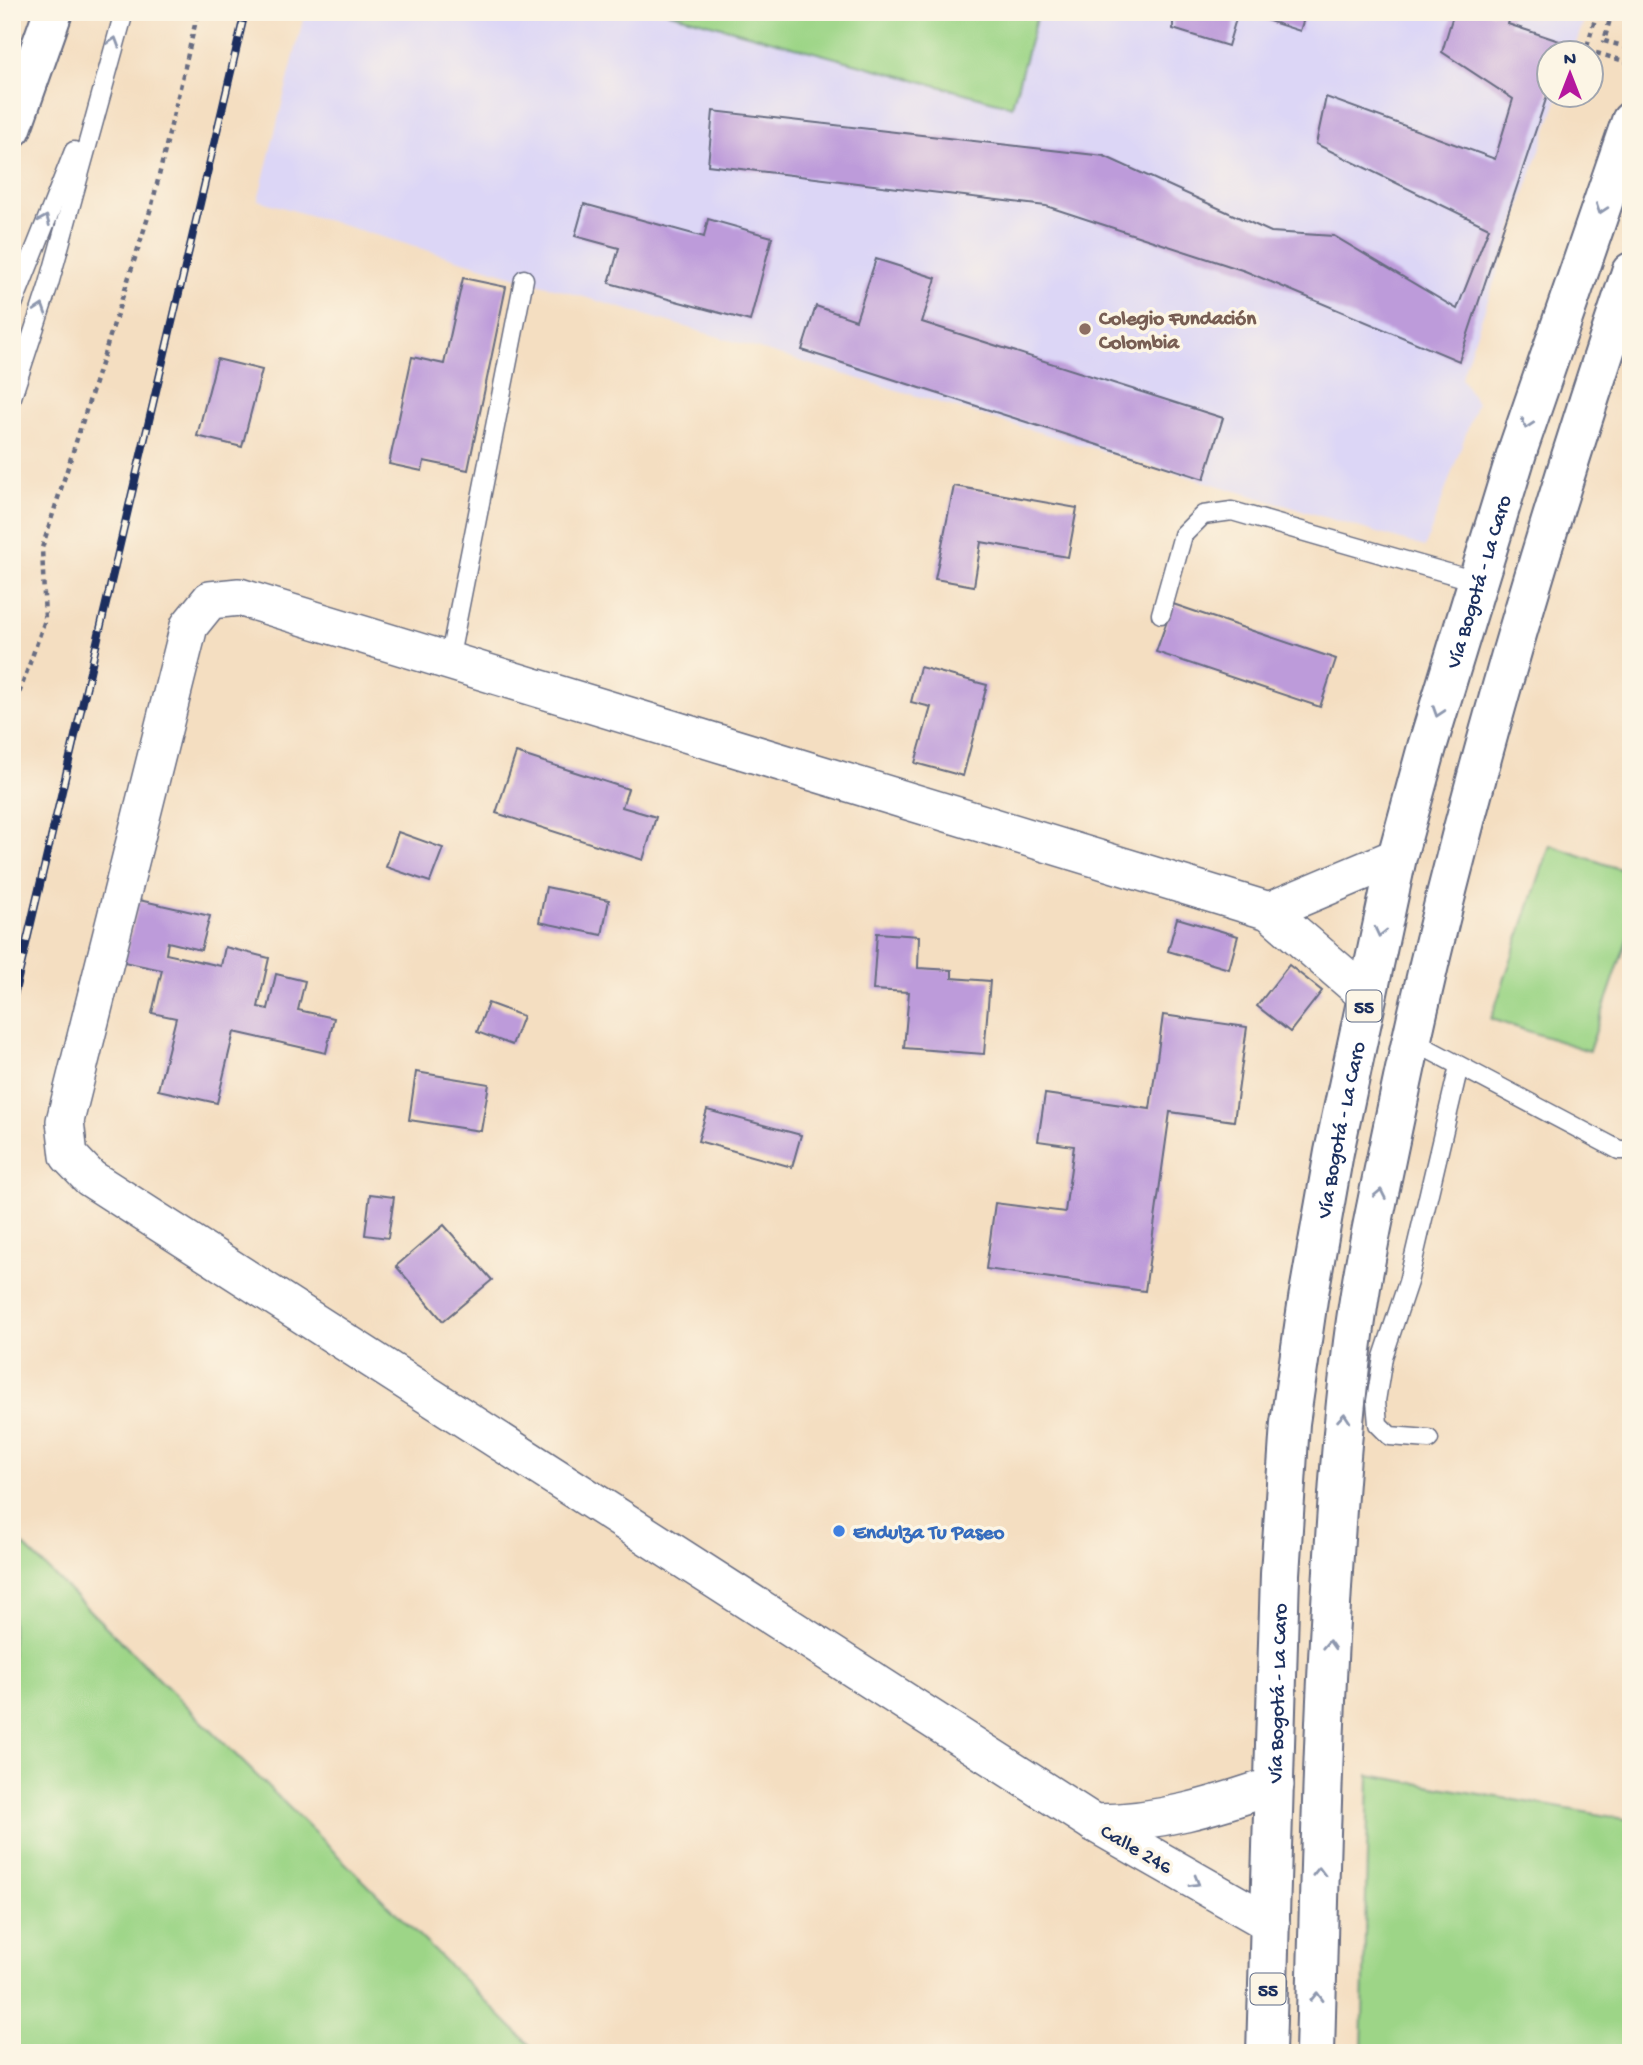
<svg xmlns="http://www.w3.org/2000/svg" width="1643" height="2065" font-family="'Gochi Hand',sans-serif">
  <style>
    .built { fill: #dcd6f6 }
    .green { fill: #9dd587; stroke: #5c8272; stroke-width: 2 }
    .building { fill: #bd9bda }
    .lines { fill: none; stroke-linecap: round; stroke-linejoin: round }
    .lane-casing { stroke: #676c81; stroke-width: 21 }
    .street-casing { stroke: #676c81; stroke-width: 40 }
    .primary-casing { stroke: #676c81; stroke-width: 42 }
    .highway-casing { stroke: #676c81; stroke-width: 42 }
    .path { stroke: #676c81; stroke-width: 4.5; stroke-dasharray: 5 5; stroke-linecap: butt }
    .lane { stroke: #fff; stroke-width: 18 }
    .street { stroke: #fff; stroke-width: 37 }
    .primary { stroke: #fff; stroke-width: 38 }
    .highway { stroke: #fff; stroke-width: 38 }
    .rail-casing { stroke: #1b2f5e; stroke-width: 8 }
    .rail { stroke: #fcf5e5; stroke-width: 5; stroke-dasharray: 16; stroke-linecap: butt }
    .oneway { stroke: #8d97ae }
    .education-dot { fill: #8d6e63; stroke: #fcf5e5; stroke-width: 2.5 }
    .shop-dot { fill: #3f7fe0; stroke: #fcf5e5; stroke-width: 2.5 }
    .labels { text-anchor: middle; stroke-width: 7; stroke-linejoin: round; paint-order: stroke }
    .shield { fill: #fcf5e5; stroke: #5e6a86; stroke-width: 2 }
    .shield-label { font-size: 19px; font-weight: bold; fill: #1b2f5e }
    .education-label { font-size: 21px; font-weight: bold; fill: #785e54; stroke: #fcf5e5; text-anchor: start }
    .street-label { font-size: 21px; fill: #1b2f5e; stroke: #fcf5e5 }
    .shop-label { font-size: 21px; font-weight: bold; fill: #366cbe; stroke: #fcf5e5; text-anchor: start }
  </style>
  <rect width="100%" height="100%" fill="#fcf5e5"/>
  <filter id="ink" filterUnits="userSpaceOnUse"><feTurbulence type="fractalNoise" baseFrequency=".0143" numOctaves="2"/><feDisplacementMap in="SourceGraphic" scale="14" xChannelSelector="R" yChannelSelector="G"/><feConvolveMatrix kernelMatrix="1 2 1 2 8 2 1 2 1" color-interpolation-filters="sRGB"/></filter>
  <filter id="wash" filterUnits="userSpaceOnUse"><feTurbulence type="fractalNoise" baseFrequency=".00686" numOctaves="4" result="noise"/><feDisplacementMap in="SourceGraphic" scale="28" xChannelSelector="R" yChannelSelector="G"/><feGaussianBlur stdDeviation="1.57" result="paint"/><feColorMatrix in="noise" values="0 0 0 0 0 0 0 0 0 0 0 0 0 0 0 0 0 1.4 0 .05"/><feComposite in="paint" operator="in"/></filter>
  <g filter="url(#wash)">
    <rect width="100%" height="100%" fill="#f4dec1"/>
    <!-- built -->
    <path class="built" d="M 305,12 L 1587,12 L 1573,52 L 1548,52 L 1548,94 L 1559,95 L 1461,378 L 1477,403 L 1425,547 L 258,200 Z"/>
    <!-- green -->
    <g class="green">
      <path d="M 667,12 L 1038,12 L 1012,106 Z"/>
      <path d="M 1550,845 L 1631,873 L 1631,928 L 1589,1051 L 1491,1019 Z"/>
      <path d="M 12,1534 L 538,2053 L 12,2053 Z"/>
      <path d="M 1369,1775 L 1631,1820 L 1631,2053 L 1362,2053 Z"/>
    </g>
    <g id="blocks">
      <!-- building -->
      <g class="building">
        <path d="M 1173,12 L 1238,12 L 1228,46 L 1173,29 Z"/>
        <path d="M 1241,12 L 1306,12 L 1300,31 Z"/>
        <path d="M 1454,12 L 1512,12 L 1508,24 L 1565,43 L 1562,52 L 1548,52 L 1548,93 L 1459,361 L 1245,271 L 1046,206 L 708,165 L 713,111 L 1104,156 L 1271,232 L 1334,236 L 1457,309 L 1489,228 L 1316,144 L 1326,97 L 1495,159 L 1513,99 L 1442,52 Z"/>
        <path d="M 584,204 L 704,237 L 708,219 L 772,237 L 750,321 L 609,283 L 619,248 L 575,236 Z"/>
        <path d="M 876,259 L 936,278 L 922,322 L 1223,418 L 1204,479 L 802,350 L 816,306 L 856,320 Z"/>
        <path d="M 463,278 L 506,287 L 468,470 L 424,461 L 422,471 L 389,464 L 412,357 L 444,364 Z"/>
        <path d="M 217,359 L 262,370 L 242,447 L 197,436 Z"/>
        <path d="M 954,486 L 1077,508 L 1068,557 L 981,542 L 974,586 L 935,579 Z"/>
        <path d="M 1173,604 L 1336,659 L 1320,707 L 1156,652 Z"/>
        <path d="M 920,667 L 987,685 L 963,776 L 915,763 L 931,707 L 911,702 Z"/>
        <path d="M 516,753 L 628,789 L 622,807 L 656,817 L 643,860 L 496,813 Z"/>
        <path d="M 398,832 L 443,848 L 430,882 L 386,867 Z"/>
        <path d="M 546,887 L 609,900 L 602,935 L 539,922 Z"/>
        <path d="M 139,900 L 210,916 L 201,950 L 168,942 L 166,954 L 221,966 L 225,947 L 269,958 L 258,1007 L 268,1009 L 276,974 L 305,981 L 298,1010 L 334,1018 L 326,1053 L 234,1032 L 217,1103 L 158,1090 L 176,1018 L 152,1013 L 162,970 L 124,962 Z"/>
        <path d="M 1177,918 L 1238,936 L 1229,969 L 1168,951 Z"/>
        <path d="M 877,933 L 919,936 L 918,968 L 952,970 L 952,978 L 990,981 L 984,1054 L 904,1048 L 909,992 L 873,990 Z"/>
        <path d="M 1289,965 L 1322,991 L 1290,1032 L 1257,1006 Z"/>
        <path d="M 488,1003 L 523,1016 L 512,1045 L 477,1032 Z"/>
        <path d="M 1163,1015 L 1247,1027 L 1234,1121 L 1170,1112 L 1145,1291 L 986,1269 L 995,1203 L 1065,1212 L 1074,1146 L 1038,1141 L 1045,1094 L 1150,1109 Z"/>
        <path d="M 416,1072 L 489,1084 L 481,1131 L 409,1120 Z"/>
        <path d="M 707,1110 L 801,1135 L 792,1167 L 698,1141 Z"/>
        <path d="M 370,1194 L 394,1197 L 388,1238 L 365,1235 Z"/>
        <path d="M 444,1225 L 492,1280 L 443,1321 L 396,1266 Z"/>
      </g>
    </g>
  </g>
  <g filter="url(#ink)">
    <use href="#blocks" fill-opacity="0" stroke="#676c81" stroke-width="2"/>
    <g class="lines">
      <defs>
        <g id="lane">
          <path d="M 12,307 L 74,151"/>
          <path d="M 12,397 L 49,284 L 124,12"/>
          <path d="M 1161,614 L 1183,535 L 1203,515 L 1232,511 L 1479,582"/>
          <path d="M 449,661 L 524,279"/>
          <path d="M 1411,1040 L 1619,1150 L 1631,1150"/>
          <path d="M 1429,1439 L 1390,1436 L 1378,1424 L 1376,1401 L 1383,1357 L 1408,1282 L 1459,1066"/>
        </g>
        <g id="street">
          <path d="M 1269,911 L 1397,857"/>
          <path d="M 1094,1823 C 1159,1823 1214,1806 1275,1785"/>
          <path d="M 1271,1924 L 1094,1823 L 90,1178 L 69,1156 L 65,1121 L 189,626 L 210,600 L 239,597 L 1269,911 L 1366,995"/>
        </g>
        <g id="primary">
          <path id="s1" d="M 1266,2053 L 1280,1574 L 1290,1423 L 1308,1299 L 1334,1152 L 1397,857 L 1427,747 L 1519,446 L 1631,121"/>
          <path d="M 1315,2053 C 1319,1903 1322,1754 1331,1605 C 1337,1499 1344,1392 1361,1287 C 1370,1233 1382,1179 1393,1126 C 1453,836 1537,553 1631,272"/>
        </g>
        <path id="highway" d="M 12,128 L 53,12"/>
      </defs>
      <!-- lane casing -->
      <use href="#lane" class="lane-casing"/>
      <!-- street casing -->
      <use href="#street" class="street-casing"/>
      <!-- primary casing -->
      <use href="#primary" class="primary-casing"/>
      <!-- highway casing -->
      <use href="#highway" class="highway-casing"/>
      <!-- path -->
      <g class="path">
        <path d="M 1597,12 L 1586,50 L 1631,63"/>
        <path d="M 1612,12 L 1604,41 L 1631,48"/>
        <path d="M 12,700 L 20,691 L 45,620 L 42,548 L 152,205 L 198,12"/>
      </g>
      <!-- lane -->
      <use href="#lane" class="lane"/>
      <!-- street -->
      <use href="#street" class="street"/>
      <!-- primary -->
      <use href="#primary" class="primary"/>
      <!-- highway -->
      <use href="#highway" class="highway"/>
      <defs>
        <path id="rail" d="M 12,1004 L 245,12"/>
      </defs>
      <!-- rail casing -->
      <use href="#rail" class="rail-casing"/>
      <!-- rail -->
      <use href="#rail" class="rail"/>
    </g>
    <!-- one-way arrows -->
    <defs><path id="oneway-chevron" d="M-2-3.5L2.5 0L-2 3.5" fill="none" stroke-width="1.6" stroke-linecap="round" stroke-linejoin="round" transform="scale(1.75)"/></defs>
    <g class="oneway">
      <use href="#oneway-chevron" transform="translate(114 42) rotate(-73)"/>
      <use href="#oneway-chevron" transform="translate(1601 209) rotate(109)"/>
      <use href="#oneway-chevron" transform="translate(45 220) rotate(-67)"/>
      <use href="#oneway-chevron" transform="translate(41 309) rotate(-72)"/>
      <use href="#oneway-chevron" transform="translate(1527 424) rotate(109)"/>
      <use href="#oneway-chevron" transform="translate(1438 712) rotate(108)"/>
      <use href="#oneway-chevron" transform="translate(1380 932) rotate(103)"/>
      <use href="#oneway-chevron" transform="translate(1380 1194) rotate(-79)"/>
      <use href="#oneway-chevron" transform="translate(1344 1418) rotate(-85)"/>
      <use href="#oneway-chevron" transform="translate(1329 1645) rotate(-87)"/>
      <use href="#oneway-chevron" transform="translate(1319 1872) rotate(-89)"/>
      <use href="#oneway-chevron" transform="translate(1195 1882) rotate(30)"/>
      <use href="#oneway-chevron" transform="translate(1317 1997) rotate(-89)"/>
    </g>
  </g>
  <!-- markers -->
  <circle class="education-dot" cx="1085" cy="329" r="7"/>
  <circle class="shop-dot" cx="839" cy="1531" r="7"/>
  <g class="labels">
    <!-- shield labels -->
    <g class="shield">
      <rect x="1346.5" y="990.5" width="35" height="31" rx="5"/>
      <rect x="1250.5" y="1973.5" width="35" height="31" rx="5"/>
    </g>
    <g class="shield-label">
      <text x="1364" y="1013">55</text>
      <text x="1268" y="1996">55</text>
    </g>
    <!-- education labels -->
    <g class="education-label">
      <text x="1099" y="324">Colegio Fundación<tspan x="1099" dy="24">Colombia</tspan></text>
    </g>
    <!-- street labels -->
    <g class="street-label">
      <text dy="7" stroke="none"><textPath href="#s1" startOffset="1494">Vía Bogotá - La Caro</textPath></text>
      <text dy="7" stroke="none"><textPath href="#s1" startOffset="928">Vía Bogotá - La Caro</textPath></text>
      <text dy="7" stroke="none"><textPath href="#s1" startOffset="360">Vía Bogotá - La Caro</textPath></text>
      <text transform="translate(1137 1848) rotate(30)" y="7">Calle 246</text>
    </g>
    <!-- shop labels -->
    <g class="shop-label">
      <text x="853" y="1538">Endulza Tu Paseo</text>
    </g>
  </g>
  <!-- margin -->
  <rect width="1643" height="2065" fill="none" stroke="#fcf5e5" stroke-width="42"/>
  <!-- north arrow -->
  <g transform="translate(1570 74)"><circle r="33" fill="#fcf5e5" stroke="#a2a6af" stroke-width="2"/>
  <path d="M0-5L12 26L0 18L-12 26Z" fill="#b5179e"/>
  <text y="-10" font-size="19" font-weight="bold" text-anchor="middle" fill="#1b2f5e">N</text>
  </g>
</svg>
